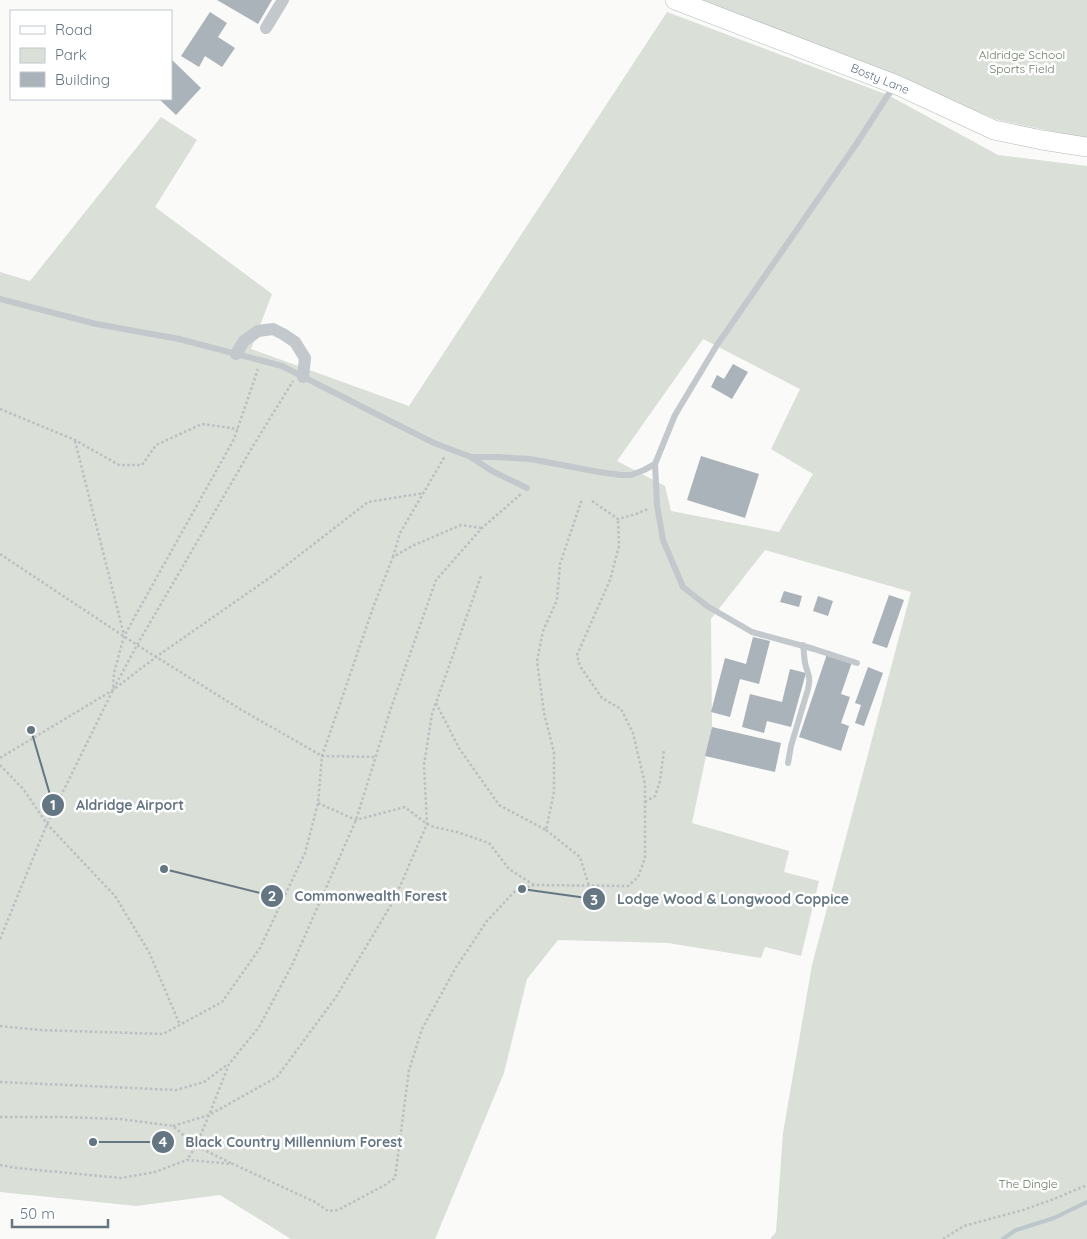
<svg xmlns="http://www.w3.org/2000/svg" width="1087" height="1239" font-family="Quicksand,sans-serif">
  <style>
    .green { fill: #dadfd7; fill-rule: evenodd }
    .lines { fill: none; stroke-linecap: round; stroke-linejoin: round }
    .stream { stroke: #bbc7cb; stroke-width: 4 }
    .building { fill: #aab3b9 }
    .secondary-casing { stroke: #b3babf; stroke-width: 20 }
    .path { stroke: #bbbfc2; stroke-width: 2.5; stroke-dasharray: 2.5 2.5; stroke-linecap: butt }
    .service { stroke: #c3c8cc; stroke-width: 6 }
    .minor { stroke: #c3c8cc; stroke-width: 12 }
    .secondary { stroke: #fff; stroke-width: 19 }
    .labels { text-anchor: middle; stroke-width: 5; stroke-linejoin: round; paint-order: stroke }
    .park-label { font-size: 12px; fill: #687a64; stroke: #fff }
    .street-label { font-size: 12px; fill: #657683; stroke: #fff }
    .leader { fill: none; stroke: #657683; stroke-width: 2 }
    .callout-dot { fill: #657683; stroke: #fff; stroke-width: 2 }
    .mark-label { font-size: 15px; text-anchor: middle; font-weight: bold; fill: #fff }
    .callout-label { font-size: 14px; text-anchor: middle; font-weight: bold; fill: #657683; stroke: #fff; stroke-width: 5; stroke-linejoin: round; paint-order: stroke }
  </style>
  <rect width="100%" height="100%" fill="#fafaf8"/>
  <!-- green -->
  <g class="green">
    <path d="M 701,0 L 1087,0 L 1087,139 L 998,120 Z"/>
    <path d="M 667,12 L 888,95 L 998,155 L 1087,166 L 1087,1239 L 770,1239 L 776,1232 L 783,1133 L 812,965 L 911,592 L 765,550 L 711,619 L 712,727 L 692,823 L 789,851 L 784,872 L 819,881 L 801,956 L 765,947 L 761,958 L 668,943 L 558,940 L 527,979 L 504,1073 L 435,1239 L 291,1239 L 220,1195 L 136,1206 L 0,1192 L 0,272 L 30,281 L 161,117 L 197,140 L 155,207 L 272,294 L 251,349 L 409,406 ZM 703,339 L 800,389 L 771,449 L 813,474 L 779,532 L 671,511 L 665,486 L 617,461 Z"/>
  </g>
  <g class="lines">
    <!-- stream -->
    <path class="stream" d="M 1003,1239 L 1016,1230 L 1054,1218 L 1087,1202"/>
  </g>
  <!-- building -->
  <g class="building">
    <path d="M 217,0 L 272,0 L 258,24 Z"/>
    <path d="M 210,12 L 227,23 L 218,37 L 235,48 L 222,67 L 205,56 L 199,67 L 181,56 Z"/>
    <path d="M 171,59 L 201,88 L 176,115 L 159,99 L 171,99 Z"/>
    <path d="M 733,364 L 748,372 L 732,399 L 711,387 L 717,375 L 724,379 Z"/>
    <path d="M 701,456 L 759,474 L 745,518 L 687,500 Z"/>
    <path d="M 784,591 L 802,596 L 799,607 L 780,602 Z"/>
    <path d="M 889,595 L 904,600 L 887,648 L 872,643 Z"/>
    <path d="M 818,596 L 833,601 L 828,616 L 813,611 Z"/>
    <path d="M 753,637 L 770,641 L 759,684 L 740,679 L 730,717 L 711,712 L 725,658 L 746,664 Z"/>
    <path d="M 827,654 L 852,662 L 841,694 L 850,697 L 841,723 L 849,726 L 841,751 L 799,737 Z"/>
    <path d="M 868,667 L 883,673 L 864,726 L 855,723 L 861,705 L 855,703 Z"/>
    <path d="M 790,669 L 806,673 L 791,727 L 767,721 L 764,733 L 742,727 L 750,694 L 782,702 Z"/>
    <path d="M 712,727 L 781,743 L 775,772 L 705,756 Z"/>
  </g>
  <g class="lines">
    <defs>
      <path id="secondary" d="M 675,0 L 897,85 L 994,130 L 1042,140 L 1087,147"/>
    </defs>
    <!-- secondary casing -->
    <use href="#secondary" class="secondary-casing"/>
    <!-- path -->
    <g class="path">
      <path d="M 0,409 L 75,440 L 119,465 L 142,465 L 156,445 L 202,424 L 238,429"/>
      <path d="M 75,441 L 124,635"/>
      <path d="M 592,501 L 618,519 L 636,514 L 648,509"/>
      <path d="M 0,554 L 137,645 L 240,709 L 322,756 L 376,757"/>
      <path d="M 393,557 L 400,533 L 445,456"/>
      <path d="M 113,687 L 114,673 L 124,636 L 234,439 L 258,369"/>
      <path d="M 436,703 L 459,748 L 499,805 L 546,830 L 554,792 L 554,752 L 544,713 L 537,661 L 543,631 L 557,600 L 560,564 L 582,499"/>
      <path d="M 0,758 L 113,690 L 156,657 L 275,574 L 368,502 L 424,493"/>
      <path d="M 0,765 L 24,790 L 47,824 L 115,896 L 149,952 L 180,1025"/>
      <path d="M 645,802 L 655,796 L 660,781 L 664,750"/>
      <path d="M 318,803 L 356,820 L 405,807 L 427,824 L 434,827 L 457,832 L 489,843 L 509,869 L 534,885"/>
      <path d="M 546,830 L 580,857 L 589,886"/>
      <path d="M 0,939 L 47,824 L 113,690 L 137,645 L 253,446 L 293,381"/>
      <path d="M 0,1026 L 39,1030 L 163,1034 L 222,1002 L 260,948 L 305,853 L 318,803 L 322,756 L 374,605 L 393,557 L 412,546 L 461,525 L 482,528"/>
      <path d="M 0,1082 L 176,1090 L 204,1082 L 227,1065"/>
      <path d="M 0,1117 L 63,1117 L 120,1119 L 173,1126 L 196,1146 L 187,1160"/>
      <path d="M 173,1126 L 209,1115 L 229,1064 L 259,1027 L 292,965 L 356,820 L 390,711 L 436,580 L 482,528 L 521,494"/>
      <path d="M 231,1163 L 196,1146 L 209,1115 L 277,1077 L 336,997 L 394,900 L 427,824 L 424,765 L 432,714 L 481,576"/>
      <path d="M 0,1165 L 17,1168 L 121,1178 L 155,1172 L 187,1160 L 233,1164 L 315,1202 L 328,1211 L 338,1210 L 385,1185 L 395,1178 L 409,1070 L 422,1029 L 455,969 L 487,921 L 514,892 L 534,885 L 628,886 L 638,877 L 645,858 L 645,784 L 633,733 L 621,709 L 602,698 L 580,666 L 577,655 L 610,580 L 619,546 L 618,519"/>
      <path d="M 943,1239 L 964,1226 L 1023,1210 L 1054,1199 L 1087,1185"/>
    </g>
    <!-- service -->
    <g class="service">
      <path d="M 0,299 L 96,324 L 179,339 L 282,366 L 394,423 L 434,443 L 471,457 L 497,457 L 530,459 L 599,472 L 621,475 L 631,475 L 644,470 L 655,464 L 675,415 L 717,345 L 857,143 L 888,95 L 895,87"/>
      <path d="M 472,458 L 492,471 L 527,488"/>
      <path d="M 655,464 L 657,505 L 663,540 L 683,587 L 707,606 L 752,632 L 814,649 L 857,663"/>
      <path d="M 788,763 L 791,746 L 808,689 C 811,676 808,675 805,663 C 804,657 804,651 803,645"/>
    </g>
    <!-- minor -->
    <g class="minor">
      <path d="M 266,28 L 283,0"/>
      <path d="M 236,354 L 244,341 L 258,331 L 273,329 L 283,334 L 295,342 L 305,358 L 303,377"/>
    </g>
    <!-- secondary -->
    <use href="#secondary" class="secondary"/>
  </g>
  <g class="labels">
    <!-- park labels -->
    <g class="park-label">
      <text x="1022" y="59">Aldridge School<tspan x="1022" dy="14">Sports Field</tspan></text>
      <text x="1028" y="1188">The Dingle</text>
    </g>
    <!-- street labels -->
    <g class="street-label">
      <text transform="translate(880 79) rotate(22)" y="4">Bosty Lane</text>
    </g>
  </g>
  <!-- callouts -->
  <path class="leader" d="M31 730L53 805M164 869L272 896M522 889L594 899M93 1142L163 1142"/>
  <g class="callout-dot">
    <circle cx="31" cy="730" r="5"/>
    <circle cx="164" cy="869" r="5"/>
    <circle cx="522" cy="889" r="5"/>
    <circle cx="93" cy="1142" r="5"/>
    <circle cx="53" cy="805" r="12"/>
    <circle cx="272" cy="896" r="12"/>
    <circle cx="594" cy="899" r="12"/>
    <circle cx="163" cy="1142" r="12"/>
  </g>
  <g class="mark-label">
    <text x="53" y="810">1</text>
    <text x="272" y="901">2</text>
    <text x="594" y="905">3</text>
    <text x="163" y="1147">4</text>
  </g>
  <g class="callout-label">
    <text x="130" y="810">Aldridge Airport</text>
    <text x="371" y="901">Commonwealth Forest</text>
    <text x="733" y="904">Lodge Wood &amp; Longwood Coppice</text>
    <text x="294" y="1147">Black Country Millennium Forest</text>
  </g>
  <!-- legend -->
  <rect x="10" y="10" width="162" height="90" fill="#ffffff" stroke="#c1c8cd"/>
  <rect x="20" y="26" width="25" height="8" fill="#ffffff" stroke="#c1c8cd"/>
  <text x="55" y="35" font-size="15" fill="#657683">Road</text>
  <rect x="20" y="48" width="25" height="15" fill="#dadfd7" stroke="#c1c8cd"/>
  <text x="55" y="60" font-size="15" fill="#657683">Park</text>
  <rect x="20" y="72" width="25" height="15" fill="#aab3b9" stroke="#c1c8cd"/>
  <text x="55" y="85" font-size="15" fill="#657683">Building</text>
  <!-- scale -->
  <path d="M12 1219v8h96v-8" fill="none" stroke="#657683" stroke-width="2.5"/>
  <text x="20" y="1219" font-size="15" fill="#657683" stroke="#ffffff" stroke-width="4" paint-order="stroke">50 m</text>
</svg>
